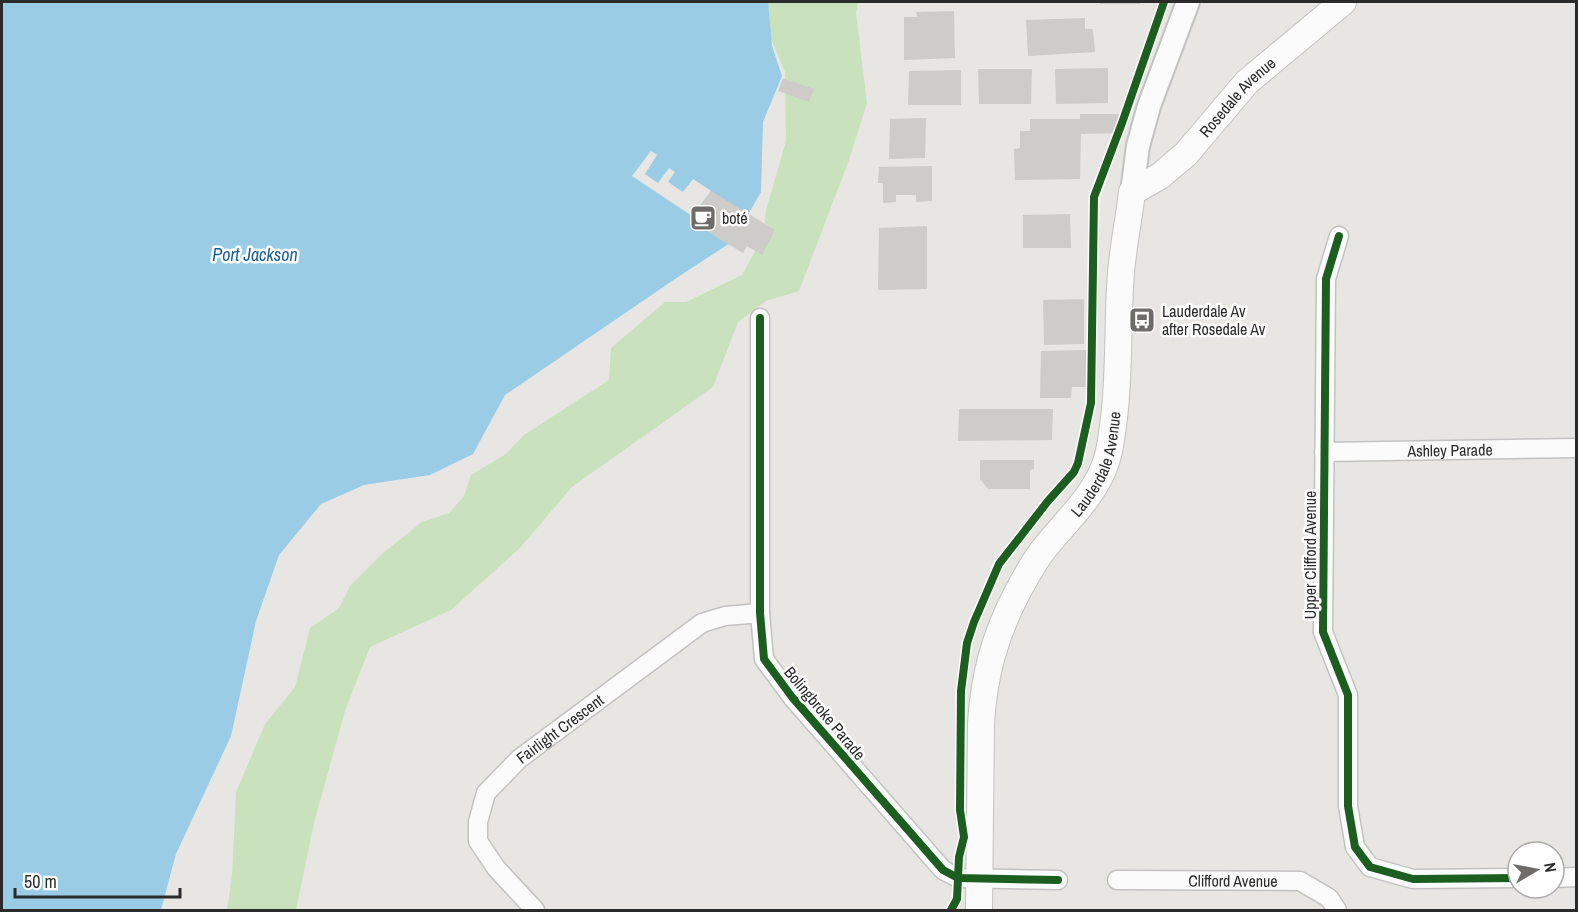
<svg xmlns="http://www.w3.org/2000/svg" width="1578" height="912" font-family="'Archivo Narrow',sans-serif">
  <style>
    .green { fill: #c9e2bd }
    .water { fill: #9acce6 }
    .pier { fill: #e8e6e2 }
    .building { fill: #cdccc9 }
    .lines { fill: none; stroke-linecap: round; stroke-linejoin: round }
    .minor-casing { stroke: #c2c2c2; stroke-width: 21 }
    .tertiary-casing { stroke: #c2c2c2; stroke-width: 26 }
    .secondary-casing { stroke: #c2c2c2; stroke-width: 28 }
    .minor { stroke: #fcfbfb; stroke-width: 18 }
    .tertiary { stroke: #fcfbfb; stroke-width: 22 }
    .secondary { stroke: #fcfbfb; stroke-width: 26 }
    .cycleway-casing { stroke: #fff; stroke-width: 11 }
    .cycleway { stroke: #1b5e20; stroke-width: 8 }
    .labels { text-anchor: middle; stroke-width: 5; stroke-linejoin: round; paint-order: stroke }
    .street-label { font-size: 16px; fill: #2b2b2b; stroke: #fff }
    .poi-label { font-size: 16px; fill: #2b2b2b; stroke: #fff; text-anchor: start }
    .water-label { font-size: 18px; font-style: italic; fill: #175f94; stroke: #fff }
  </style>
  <rect width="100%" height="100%" fill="#e8e6e2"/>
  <!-- green -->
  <path class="green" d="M 762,2 L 858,2 L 856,13 L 867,103 L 849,160 L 799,291 L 766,301 L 738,322 L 713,387 L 572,487 L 520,548 L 451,610 L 370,647 L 345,711 L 314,823 L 296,910 L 227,910 L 232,875 L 236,792 L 265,724 L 295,687 L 310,628 L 339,608 L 350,586 L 384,552 L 422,522 L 449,513 L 464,496 L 471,475 L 506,454 L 524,435 L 609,380 L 611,348 L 665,302 L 686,302 L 742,275 L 764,235 L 766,210 L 786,141 L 785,72 L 765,25 Z"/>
  <!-- water -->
  <path class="water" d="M 2,2 L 768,2 L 772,46 L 782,76 L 763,122 L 761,192 L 733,241 L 675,279 L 505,395 L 473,454 L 430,475 L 364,485 L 321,504 L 279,555 L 256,621 L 231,736 L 176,854 L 161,910 L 2,910 Z"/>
  <!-- pier -->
  <path class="pier" d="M 651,151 L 657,155 L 645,174 L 658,183 L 669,168 L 675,172 L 668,182 L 683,192 L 693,179 L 711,191 L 692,216 L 632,176 Z"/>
  <!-- building -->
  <g class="building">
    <rect x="1100" y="2" width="40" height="2"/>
    <path d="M 954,11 L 955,58 L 904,60 L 904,17 L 917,17 L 916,12 Z"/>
    <path d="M 1085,18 L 1085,29 L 1093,29 L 1095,52 L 1028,56 L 1026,20 Z"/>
    <path d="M 1108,68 L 1108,103 L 1056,104 L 1055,69 Z"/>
    <path d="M 978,69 L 1032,69 L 1031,104 L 979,104 Z"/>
    <path d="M 961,70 L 961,105 L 908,105 L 909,71 Z"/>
    <path d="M 783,78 L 814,89 L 809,102 L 778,91 Z"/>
    <path d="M 1080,114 L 1119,114 L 1117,133 L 1081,134 L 1080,179 L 1015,180 L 1014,149 L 1020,148 L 1020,131 L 1030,131 L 1030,119 L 1080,119 Z"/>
    <path d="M 926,118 L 925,158 L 889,159 L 890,119 Z"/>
    <path d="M 932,166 L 932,201 L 916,202 L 916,195 L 896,195 L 896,202 L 883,203 L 883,183 L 878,183 L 879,167 Z"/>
    <path d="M 711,191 L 775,230 L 762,255 L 747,246 L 743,253 L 690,221 Z"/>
    <path d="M 1070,214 L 1071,248 L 1023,248 L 1023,215 Z"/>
    <path d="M 927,226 L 927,289 L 878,290 L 879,228 Z"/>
    <path d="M 1084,299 L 1084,344 L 1044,345 L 1043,300 Z"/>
    <path d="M 1088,350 L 1087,387 L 1072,387 L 1071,398 L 1040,398 L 1041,351 Z"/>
    <path d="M 959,409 L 1053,409 L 1052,440 L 958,441 Z"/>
    <path d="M 980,460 L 1034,460 L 1034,469 L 1030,470 L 1030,489 L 988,489 L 980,479 Z"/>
  </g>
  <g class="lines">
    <defs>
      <g id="minor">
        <path d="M 1339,236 L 1326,279 L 1323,632 L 1348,695 L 1348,806 L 1355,847 L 1370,867 L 1413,879 L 1518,878"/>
        <path d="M 760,318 L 760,613 L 764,659 L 792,697 L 943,870 L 958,878 L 1058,880"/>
        <path id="s1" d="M 1324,452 L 1576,448"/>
        <path d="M 1554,878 L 1576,877"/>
        <path id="s2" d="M 1117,880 L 1300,881 L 1329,898 L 1337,910"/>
        <path id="s3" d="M 535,910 L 496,868 L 478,841 L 478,822 L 486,793 L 519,759 L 702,623 L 725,616 L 760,613"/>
      </g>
      <path id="tertiary" d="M 1132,192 L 1138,146 L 1149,106 L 1188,2"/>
      <g id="secondary">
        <path id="s4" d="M 979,910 L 981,723 C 984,675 995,635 1017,593 C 1025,578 1033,563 1043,550 C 1065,522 1095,496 1106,462 C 1111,448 1112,432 1114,418 C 1120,369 1117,321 1121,273 C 1123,246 1129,219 1132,192 L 1160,176 L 1186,154 L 1247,82 L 1343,2"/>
      </g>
    </defs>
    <!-- minor casing -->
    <use href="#minor" class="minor-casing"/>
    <!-- tertiary casing -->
    <use href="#tertiary" class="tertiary-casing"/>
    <!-- secondary casing -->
    <use href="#secondary" class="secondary-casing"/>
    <!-- minor -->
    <use href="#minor" class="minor"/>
    <!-- tertiary -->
    <use href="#tertiary" class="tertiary"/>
    <!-- secondary -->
    <use href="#secondary" class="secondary"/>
    <defs>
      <g id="cycleway">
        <path d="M 1339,236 L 1326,279 L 1323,632 L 1348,695 L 1348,806 L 1355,847 L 1370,867 L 1413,879 L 1518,878"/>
        <path d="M 760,318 L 760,613 L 764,659 L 792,697 L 943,870 L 958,878 L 1058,880"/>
        <path d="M 951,910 L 957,899 L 959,857 L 964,837 L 960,810 L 961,691 L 967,643 L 974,622 L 999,564 L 1048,501 L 1074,472 L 1078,463 L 1091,403 L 1094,197 L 1122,123 L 1164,2"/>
      </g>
    </defs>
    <!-- cycleway casing -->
    <use href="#cycleway" class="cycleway-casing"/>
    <!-- cycleway -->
    <use href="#cycleway" class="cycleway"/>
  </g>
  <!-- icons -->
  <defs>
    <symbol id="cafe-square" viewBox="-11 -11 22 22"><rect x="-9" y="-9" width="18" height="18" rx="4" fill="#6d6c6b" stroke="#fff"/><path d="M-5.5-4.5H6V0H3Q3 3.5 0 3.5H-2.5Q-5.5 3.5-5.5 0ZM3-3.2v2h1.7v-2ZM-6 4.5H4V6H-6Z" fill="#fff"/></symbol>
    <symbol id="bus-square" viewBox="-11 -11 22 22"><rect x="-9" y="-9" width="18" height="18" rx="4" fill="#6d6c6b" stroke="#fff"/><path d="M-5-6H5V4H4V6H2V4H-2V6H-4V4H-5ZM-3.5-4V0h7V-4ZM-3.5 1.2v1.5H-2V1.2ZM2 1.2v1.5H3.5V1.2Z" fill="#fff"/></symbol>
  </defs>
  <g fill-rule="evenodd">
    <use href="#cafe-square" x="688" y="203" width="30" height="30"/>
    <use href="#bus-square" x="1127" y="305" width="30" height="30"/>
  </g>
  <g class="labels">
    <!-- street labels -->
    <g class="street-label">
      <text dy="6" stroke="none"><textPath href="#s4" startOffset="897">Rosedale Avenue</textPath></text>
      <text dy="6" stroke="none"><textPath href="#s1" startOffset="126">Ashley Parade</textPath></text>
      <text dy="6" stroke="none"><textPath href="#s4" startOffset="477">Lauderdale Avenue</textPath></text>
      <text transform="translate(1310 555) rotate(-90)" y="6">Upper Clifford Avenue</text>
      <text transform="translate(825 713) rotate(50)" y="6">Bolingbroke Parade</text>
      <text dy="6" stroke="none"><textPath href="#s3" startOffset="237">Fairlight Crescent</textPath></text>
      <text dy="6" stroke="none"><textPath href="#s2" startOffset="116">Clifford Avenue</textPath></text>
    </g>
    <!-- poi labels -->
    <g class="poi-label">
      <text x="722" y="224">boté</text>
      <text x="1162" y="317">Lauderdale Av<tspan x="1162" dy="18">after Rosedale Av</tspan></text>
    </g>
    <!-- water labels -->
    <g class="water-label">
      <text x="255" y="261">Port Jackson</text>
    </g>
  </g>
  <!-- border -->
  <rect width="1578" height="912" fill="none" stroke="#2b2b2b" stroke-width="6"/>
  <!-- north arrow -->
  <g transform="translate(1536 870) rotate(80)"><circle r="28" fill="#ffffff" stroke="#aaaaaa" stroke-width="1.5"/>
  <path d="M0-4.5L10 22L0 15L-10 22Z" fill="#6d6c6b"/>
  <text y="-9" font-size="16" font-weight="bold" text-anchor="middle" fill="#2b2b2b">N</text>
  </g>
  <!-- scale -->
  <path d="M15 888v9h165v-9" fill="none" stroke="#2b2b2b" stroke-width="3"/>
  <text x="24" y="888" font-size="18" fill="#2b2b2b" stroke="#ffffff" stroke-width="4.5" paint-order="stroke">50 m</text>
</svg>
